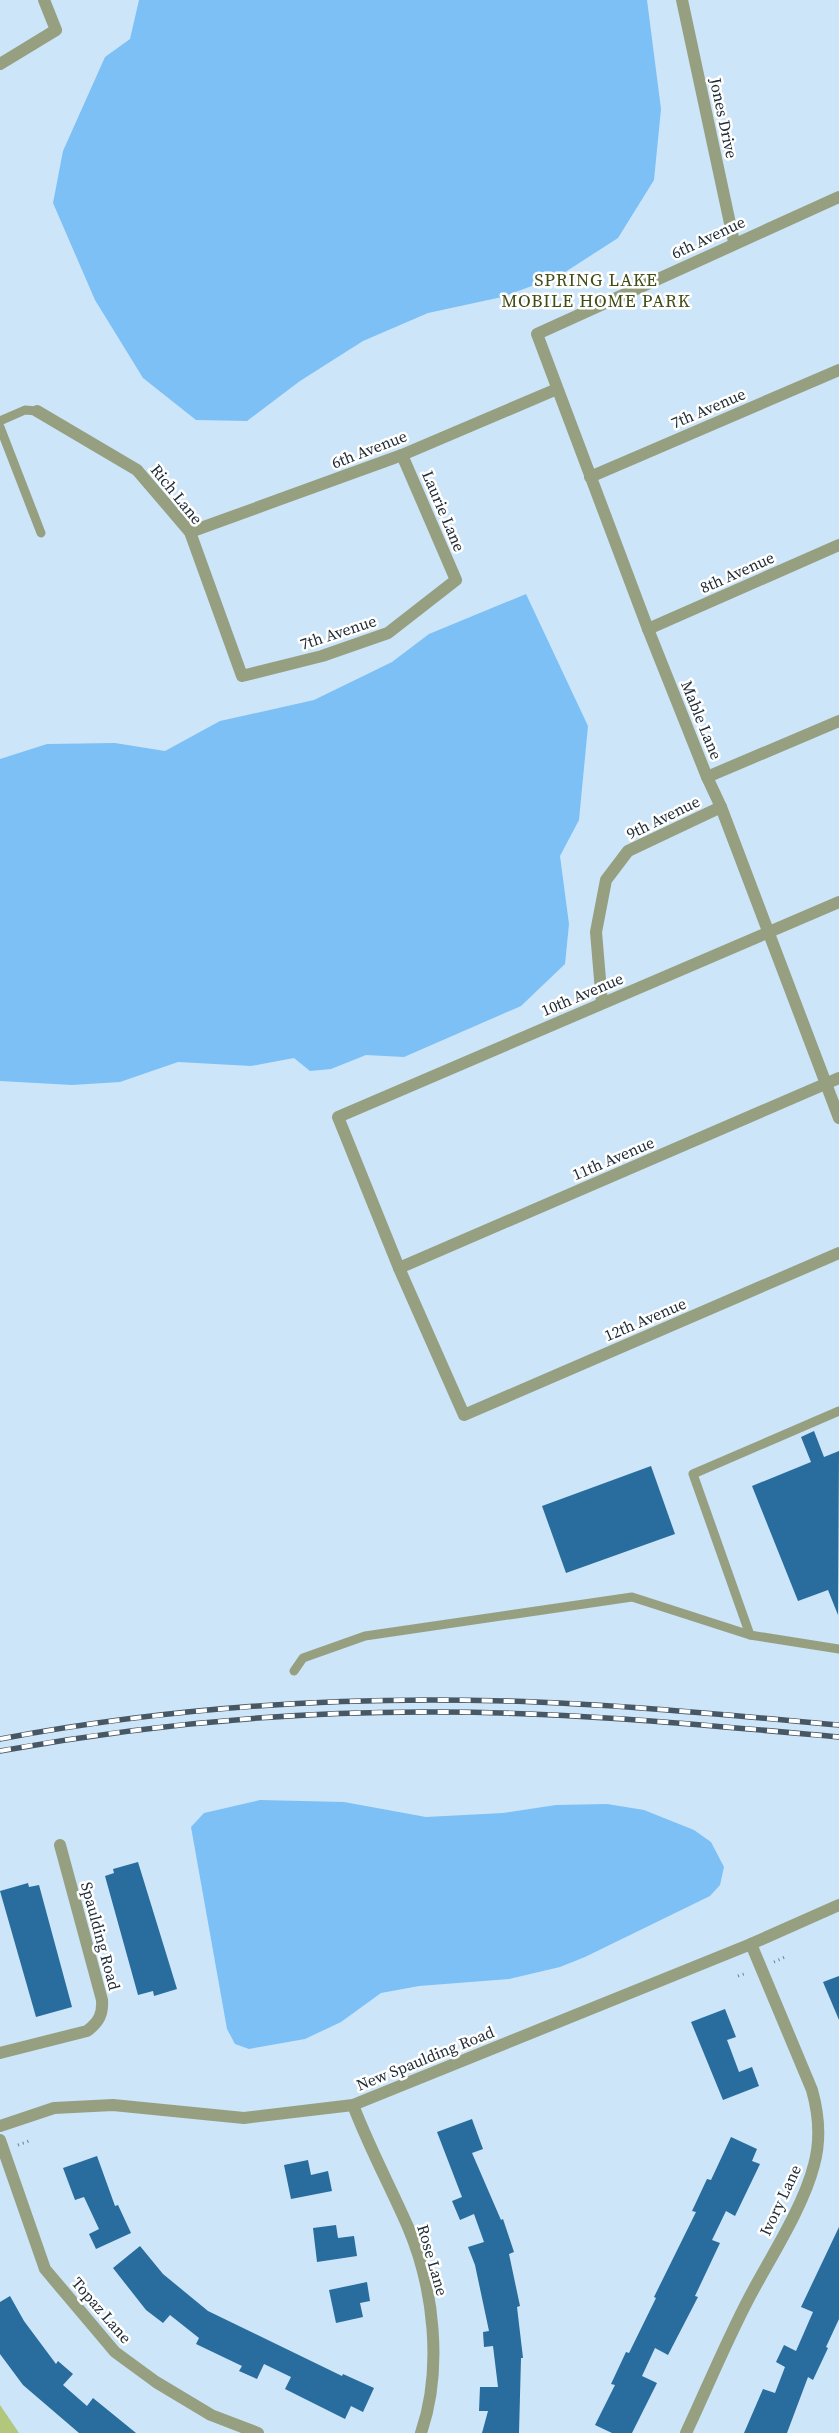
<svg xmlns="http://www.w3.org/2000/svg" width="839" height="2433" font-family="'Source Serif 4',serif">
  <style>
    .green { fill: #b2c67c }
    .water { fill: #7dc0f5 }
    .building { fill: #286d9d }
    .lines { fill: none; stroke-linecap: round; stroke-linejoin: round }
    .path { stroke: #6f818f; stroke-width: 3; stroke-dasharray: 1 4; stroke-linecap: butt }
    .service { stroke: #96a080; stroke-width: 9 }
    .minor { stroke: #96a080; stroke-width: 12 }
    .rail-casing { stroke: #485764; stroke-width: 5.5 }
    .rail { stroke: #fff; stroke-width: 4; stroke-dasharray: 11; stroke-linecap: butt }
    .labels { text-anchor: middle; stroke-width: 5; stroke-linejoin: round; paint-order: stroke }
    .street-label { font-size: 16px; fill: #1e2a34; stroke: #fff }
    .neighbourhood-label { font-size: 18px; letter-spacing: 1px; fill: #404c14; stroke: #fff }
  </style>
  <rect width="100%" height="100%" fill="#cce5f9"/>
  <!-- green -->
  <path class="green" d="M 0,2405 L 19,2433 L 0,2433 Z"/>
  <!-- water -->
  <g class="water">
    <path d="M 139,0 L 647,0 L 661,109 L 654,180 L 618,238 L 559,276 L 502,297 L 428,313 L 363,341 L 300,381 L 247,421 L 196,420 L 143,378 L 95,300 L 53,203 L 63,151 L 105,57 L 130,39 Z"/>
    <path d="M 526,594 L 588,726 L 579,820 L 560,856 L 569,924 L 565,964 L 521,1006 L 404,1057 L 366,1055 L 331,1069 L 310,1071 L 294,1058 L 251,1066 L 178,1062 L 120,1082 L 72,1085 L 0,1081 L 0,759 L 47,744 L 115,743 L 165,751 L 220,721 L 314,700 L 392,662 L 429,634 Z"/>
    <path d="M 260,1800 L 344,1802 L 426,1817 L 503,1813 L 556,1805 L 607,1804 L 644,1810 L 694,1830 L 711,1842 L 724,1867 L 720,1885 L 710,1896 L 585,1957 L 560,1967 L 509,1979 L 419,1986 L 381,1993 L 341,2022 L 305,2039 L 249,2049 L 235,2044 L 227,2029 L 191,1827 L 204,1813 Z"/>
  </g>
  <!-- building -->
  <g class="building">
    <path d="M 814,1431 L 824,1457 L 839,1451 L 838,1615 L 828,1590 L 798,1601 L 752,1486 L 811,1462 L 801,1437 Z"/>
    <path d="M 651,1466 L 675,1534 L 566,1573 L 542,1506 Z"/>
    <path d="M 138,1862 L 177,1989 L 154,1996 L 153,1991 L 138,1995 L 105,1876 L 114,1873 L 113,1869 Z"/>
    <path d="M 28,1883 L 29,1887 L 39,1885 L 72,2007 L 36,2017 L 0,1891 Z"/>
    <path d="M 839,1976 L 839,2020 L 823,1982 Z"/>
    <path d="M 725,2009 L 736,2037 L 727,2040 L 739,2072 L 752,2067 L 759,2086 L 723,2100 L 691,2022 Z"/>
    <path d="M 472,2119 L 483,2149 L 472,2153 L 501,2220 L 503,2219 L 514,2252 L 509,2254 L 520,2306 L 517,2307 L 523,2358 L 521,2358 L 519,2433 L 482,2433 L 488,2411 L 479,2411 L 480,2387 L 498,2387 L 493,2346 L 484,2347 L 483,2332 L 489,2331 L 475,2265 L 468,2247 L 484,2242 L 474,2214 L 460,2220 L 452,2201 L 462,2197 L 437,2132 Z"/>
    <path d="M 731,2137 L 757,2149 L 752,2161 L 760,2164 L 735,2216 L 726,2211 L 712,2240 L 720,2243 L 695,2296 L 698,2297 L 668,2355 L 655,2348 L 642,2376 L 657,2383 L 632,2433 L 612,2433 L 595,2425 L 615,2385 L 611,2384 L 626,2352 L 629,2353 L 656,2298 L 654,2297 L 696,2212 L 692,2211 L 707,2179 L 711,2180 Z"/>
    <path d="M 97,2156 L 115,2206 L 118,2205 L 131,2233 L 96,2249 L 89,2234 L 99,2229 L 84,2197 L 75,2200 L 63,2168 Z"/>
    <path d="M 308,2160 L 311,2175 L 328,2171 L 332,2191 L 291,2199 L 284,2165 Z"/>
    <path d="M 336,2225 L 338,2238 L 354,2236 L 357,2256 L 317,2262 L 313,2228 Z"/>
    <path d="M 839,2227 L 839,2319 L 826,2347 L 828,2348 L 813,2380 L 808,2377 L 787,2433 L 744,2433 L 763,2389 L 775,2393 L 785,2367 L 776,2362 L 784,2345 L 796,2351 L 813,2312 L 801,2307 Z"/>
    <path d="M 140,2246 L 163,2274 L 208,2311 L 342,2376 L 343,2374 L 374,2388 L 363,2412 L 351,2406 L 345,2419 L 285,2389 L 291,2377 L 264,2364 L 257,2379 L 239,2371 L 242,2366 L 196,2344 L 199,2338 L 170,2315 L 163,2323 L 146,2310 L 113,2268 Z"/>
    <path d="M 367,2282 L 370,2301 L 360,2303 L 363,2317 L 336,2323 L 329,2290 Z"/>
    <path d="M 10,2296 L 24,2321 L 56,2364 L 58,2361 L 73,2374 L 63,2385 L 87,2406 L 93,2398 L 136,2433 L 79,2433 L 23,2385 L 0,2354 L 0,2302 Z"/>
  </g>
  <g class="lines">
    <!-- path -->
    <g class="path">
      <path d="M 774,1962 L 785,1957"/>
      <path d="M 738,1976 L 747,1973"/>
      <path d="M 18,2145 L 29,2141"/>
    </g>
    <!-- service -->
    <g class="service">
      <path d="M 0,421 L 25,410 L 37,411"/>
      <path d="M 0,427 L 41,533"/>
      <path d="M 750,1635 L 693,1474 L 839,1411"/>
      <path d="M 294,1671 L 303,1658 L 365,1636 L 632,1597 L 750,1635 L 839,1649"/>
    </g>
    <!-- minor -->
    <g class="minor">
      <path d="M 682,0 L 734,242"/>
      <path d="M 0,64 L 56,30 L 44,0"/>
      <path d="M 839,197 L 537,334 L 648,629 L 707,777 L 721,807 L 839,1118"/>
      <path d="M 37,411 L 137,470 L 190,532 L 242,676 L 322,656 L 388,633 L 456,580 L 402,455"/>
      <path d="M 590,477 L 839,370"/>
      <path d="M 190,532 L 402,455 L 557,389"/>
      <path d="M 648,629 L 839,545"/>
      <path d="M 707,777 L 839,721"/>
      <path d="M 839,902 L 338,1117 L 399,1268 L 464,1415 L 839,1253"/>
      <path d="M 602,1003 L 596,932 L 606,880 L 628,851 L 721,807"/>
      <path d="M 399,1268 L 839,1078"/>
      <path d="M 0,2053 L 87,2031 C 99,2022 103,2014 102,2000 L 60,1845"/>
      <path d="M 353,2105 C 369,2147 390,2186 408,2227 C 434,2288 443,2369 421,2433"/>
      <path d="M 0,2126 L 54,2108 L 113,2105 L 244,2118 L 353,2105 L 751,1944 L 839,1905"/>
      <path d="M 0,2140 L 45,2269 L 115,2352 L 156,2382 L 211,2415 L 258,2433"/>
      <path d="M 686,2433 C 707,2388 726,2342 749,2298 C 770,2258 803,2208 814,2165 C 821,2140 819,2115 812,2090 L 751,1944"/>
    </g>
    <defs>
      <g id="rail">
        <path d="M 0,1739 C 166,1708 337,1696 506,1701 C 617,1704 728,1715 839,1725"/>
        <path d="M 0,1751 C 144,1725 291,1711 438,1712 C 572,1712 705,1725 839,1737"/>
      </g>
    </defs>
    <!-- rail casing -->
    <use href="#rail" class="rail-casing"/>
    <!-- rail -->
    <use href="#rail" class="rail"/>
  </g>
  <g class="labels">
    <!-- street labels -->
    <g class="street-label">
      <text transform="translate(724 118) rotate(78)" y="6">Jones Drive</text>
      <text transform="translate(708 237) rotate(-25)" y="6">6th Avenue</text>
      <text transform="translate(708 408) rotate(-23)" y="6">7th Avenue</text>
      <text transform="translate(369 449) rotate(-21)" y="6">6th Avenue</text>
      <text transform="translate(177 494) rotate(51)" y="6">Rich Lane</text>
      <text transform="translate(444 511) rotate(67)" y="6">Laurie Lane</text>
      <text transform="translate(737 572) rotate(-24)" y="6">8th Avenue</text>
      <text transform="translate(338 632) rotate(-18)" y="6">7th Avenue</text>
      <text transform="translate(702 720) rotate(68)" y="6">Mable Lane</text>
      <text transform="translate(663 817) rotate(-26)" y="6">9th Avenue</text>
      <text transform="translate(582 994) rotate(-23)" y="6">10th Avenue</text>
      <text transform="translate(613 1158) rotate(-23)" y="6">11th Avenue</text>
      <text transform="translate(645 1319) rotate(-23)" y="6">12th Avenue</text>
      <text transform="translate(101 1936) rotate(75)" y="6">Spaulding Road</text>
      <text transform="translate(425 2058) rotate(-22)" y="6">New Spaulding Road</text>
      <text transform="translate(780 2200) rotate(-65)" y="6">Ivory Lane</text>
      <text transform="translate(433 2260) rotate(74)" y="6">Rose Lane</text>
      <text transform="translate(102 2310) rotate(49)" y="6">Topaz Lane</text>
    </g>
    <!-- neighbourhood labels -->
    <g class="neighbourhood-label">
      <text x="596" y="286">SPRING LAKE<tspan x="596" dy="21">MOBILE HOME PARK</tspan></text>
    </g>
  </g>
</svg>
